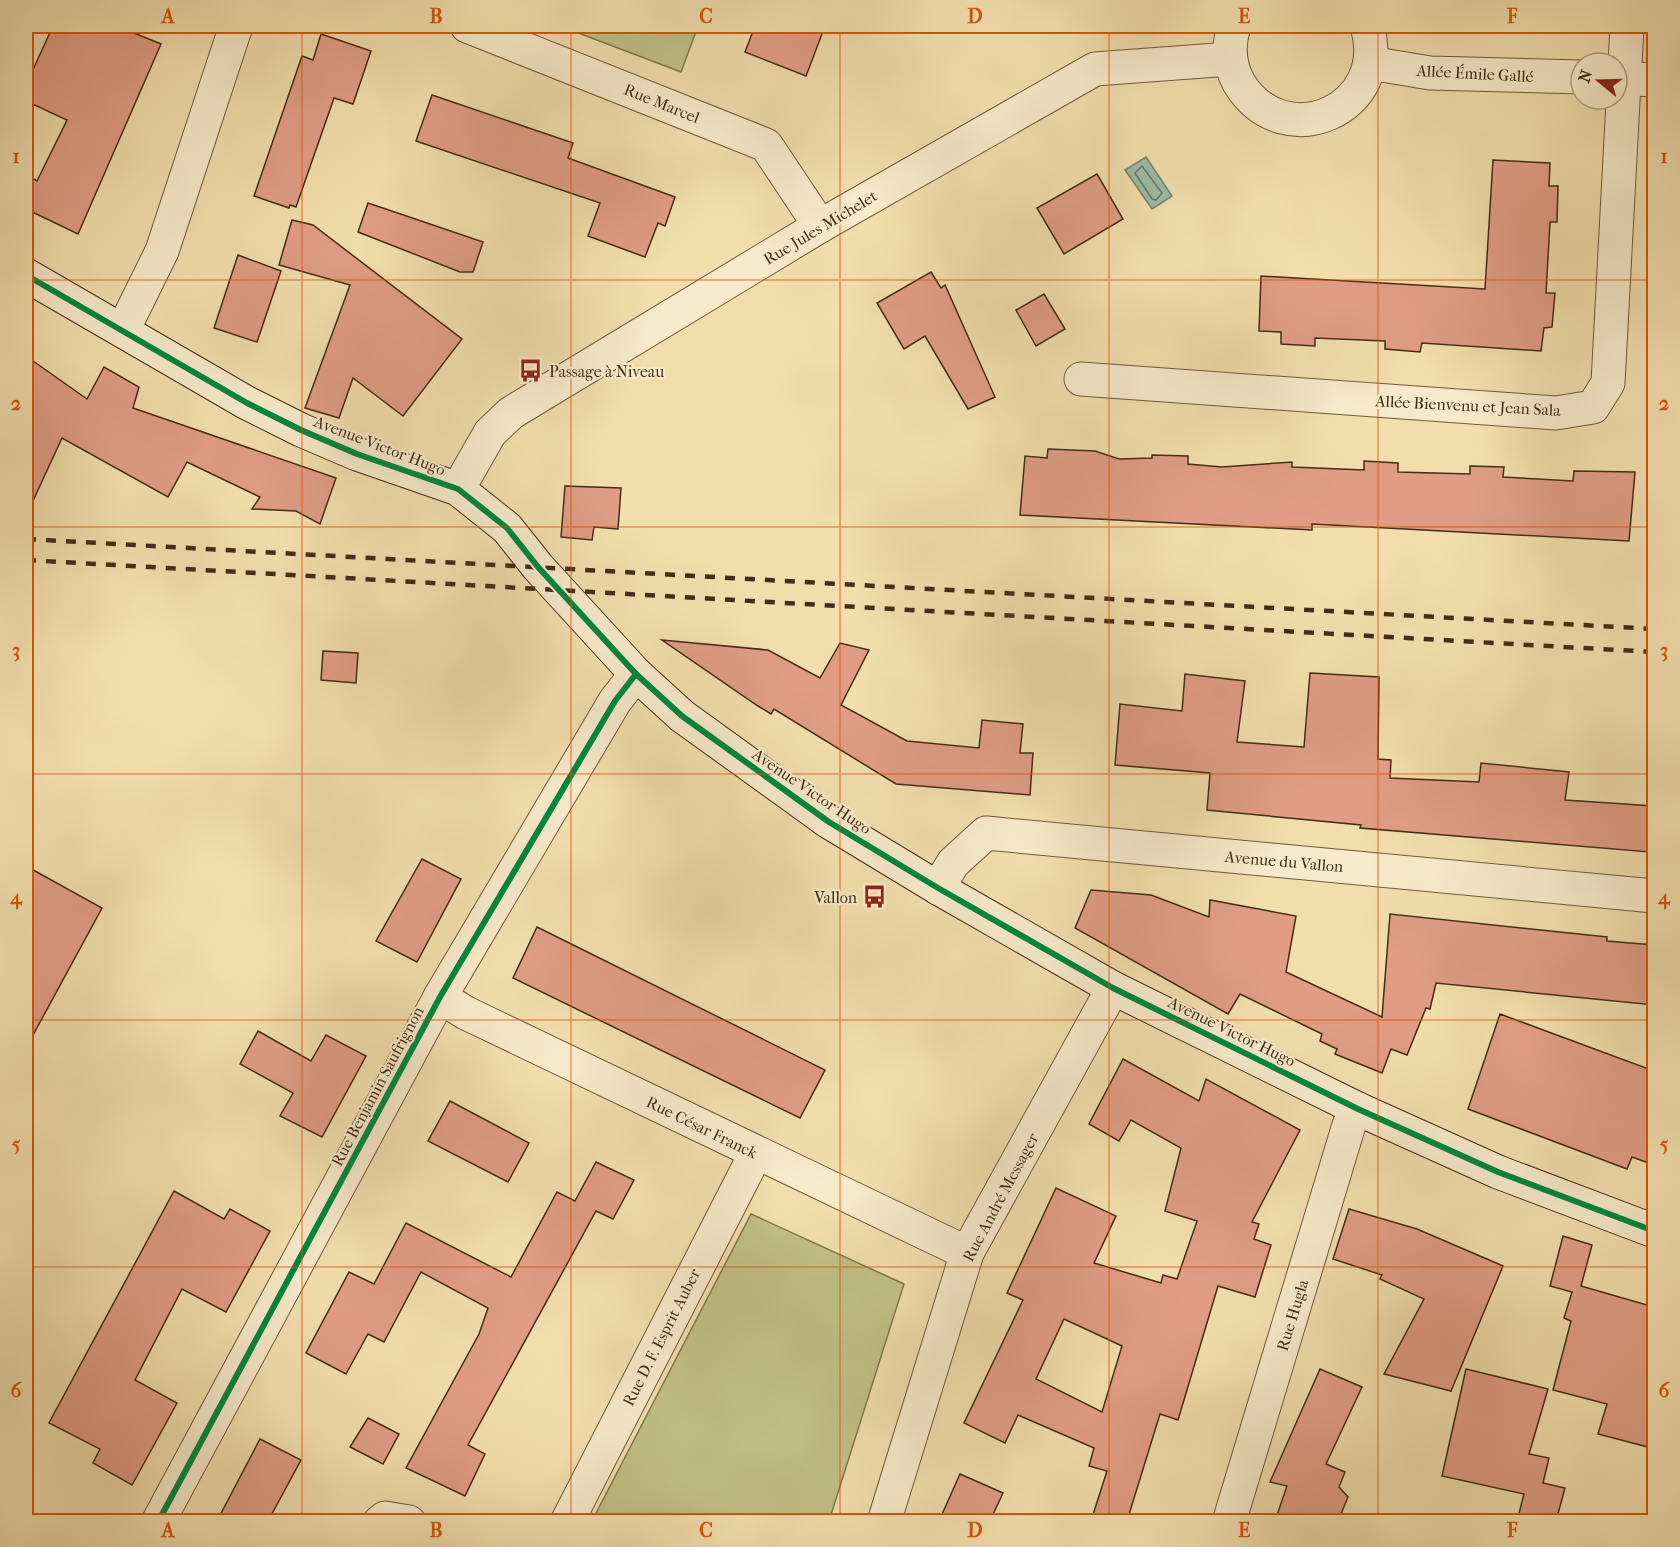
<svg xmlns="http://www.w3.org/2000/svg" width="1680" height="1547" font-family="'IM FELL French Canon',serif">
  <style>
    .green { fill: #c0c085; stroke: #82764e; stroke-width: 1.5 }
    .water { fill: #9bbca8; stroke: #78826e; stroke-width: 1.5 }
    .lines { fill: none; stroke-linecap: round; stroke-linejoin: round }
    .shore { stroke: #70745f; stroke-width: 1.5 }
    .building { fill: #e09d84; stroke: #442c16; stroke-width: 1.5; fill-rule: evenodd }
    .street-casing { stroke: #70583c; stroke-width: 35 }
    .secondary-casing { stroke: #442c16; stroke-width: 35 }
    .street { stroke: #f7eaca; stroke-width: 33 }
    .secondary { stroke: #f7eaca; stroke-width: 33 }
    .rail { stroke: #442c16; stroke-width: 4.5; stroke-dasharray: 10 10; stroke-linecap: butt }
    .cycleway-casing { stroke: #f7eaca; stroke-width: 10 }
    .cycleway { stroke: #00873e; stroke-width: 6 }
    .grid { fill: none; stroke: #d8540d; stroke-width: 1.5; stroke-opacity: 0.55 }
    .labels { text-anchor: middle; stroke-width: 4.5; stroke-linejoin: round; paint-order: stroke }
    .street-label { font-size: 16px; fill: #442c16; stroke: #f7eaca }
    .poi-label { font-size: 16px; fill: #442c16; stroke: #f7eaca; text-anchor: start }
    .neatline { fill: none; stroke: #d8540d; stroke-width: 2 }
    .grid-label { font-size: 20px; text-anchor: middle; font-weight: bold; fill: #d8540d }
  </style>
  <rect width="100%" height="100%" fill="#f2dead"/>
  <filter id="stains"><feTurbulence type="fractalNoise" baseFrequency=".00333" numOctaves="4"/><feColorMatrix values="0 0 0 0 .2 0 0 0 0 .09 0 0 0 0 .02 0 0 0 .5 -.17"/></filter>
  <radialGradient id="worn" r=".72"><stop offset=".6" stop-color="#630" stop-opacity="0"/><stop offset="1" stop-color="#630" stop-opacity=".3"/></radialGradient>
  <!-- green -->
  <g class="green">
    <path d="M 560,26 L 698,26 L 681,72 Z"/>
    <path d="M 751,1214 L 904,1284 L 829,1521 L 592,1521 Z"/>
  </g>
  <!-- water -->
  <path class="water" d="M 1146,157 L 1172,196 L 1152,209 L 1125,170 Z"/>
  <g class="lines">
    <!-- shore -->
    <path class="shore" d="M 1142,166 L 1162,193 L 1156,200 L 1152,199 L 1135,173 Z"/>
  </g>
  <!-- building -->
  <g class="building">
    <path d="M 53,26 L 117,26 L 161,44 L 78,234 L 26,209 L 26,174 L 37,181 L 67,120 L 26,101 L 26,85 Z"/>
    <path d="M 755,26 L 825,26 L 806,76 L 745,52 Z"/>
    <path d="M 321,34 L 371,51 L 353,104 L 334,98 L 296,207 L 290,205 L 289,208 L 254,196 L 302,56 L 313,60 Z"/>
    <path d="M 432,95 L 573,143 L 568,158 L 675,197 L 665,226 L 658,223 L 645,257 L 588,236 L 600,203 L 416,141 Z"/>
    <path d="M 1493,160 L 1550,163 L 1549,186 L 1558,186 L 1557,222 L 1550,222 L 1546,293 L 1555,293 L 1552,327 L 1544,328 L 1541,351 L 1422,343 L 1420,352 L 1385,349 L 1385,341 L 1315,338 L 1315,346 L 1281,344 L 1281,332 L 1259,331 L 1261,276 L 1485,289 Z"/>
    <path d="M 1097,174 L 1123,219 L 1064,254 L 1037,208 Z"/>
    <path d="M 368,203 L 483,242 L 473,272 L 460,272 L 358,232 Z"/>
    <path d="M 292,220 L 313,225 L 462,339 L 403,416 L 353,378 L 339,418 L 305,408 L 350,285 L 279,265 Z"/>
    <path d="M 238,255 L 281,271 L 257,342 L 214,328 Z"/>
    <path d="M 931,272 L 941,288 L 945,285 L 995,397 L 968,409 L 925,336 L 904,349 L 877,303 Z"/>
    <path d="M 1044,294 L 1065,329 L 1036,346 L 1016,310 Z"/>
    <path d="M 26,356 L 87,399 L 104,367 L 139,387 L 133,408 L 336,478 L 320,524 L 296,511 L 252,509 L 260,497 L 187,462 L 168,497 L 62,438 L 26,516 Z"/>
    <path d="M 1048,449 L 1095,451 L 1119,459 L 1152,458 L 1152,455 L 1188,456 L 1188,464 L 1222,467 L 1292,462 L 1292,467 L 1364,470 L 1364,461 L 1398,463 L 1398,472 L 1470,474 L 1470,466 L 1504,467 L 1503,477 L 1573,481 L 1574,471 L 1635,472 L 1629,541 L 1312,524 L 1312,530 L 1020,515 L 1025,456 L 1047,458 Z"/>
    <path d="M 565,486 L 621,488 L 618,529 L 594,527 L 592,540 L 561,537 Z"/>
    <path d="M 662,640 L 768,650 L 820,678 L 840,643 L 869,650 L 841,705 L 907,741 L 979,748 L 982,720 L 1023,724 L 1020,753 L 1033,753 L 1030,795 L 896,784 L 774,709 L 771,714 L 758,706 Z"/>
    <path d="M 323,651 L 358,653 L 356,683 L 321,680 Z"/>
    <path d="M 1310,673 L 1379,677 L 1378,759 L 1391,760 L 1390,778 L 1479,782 L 1481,763 L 1569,772 L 1565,800 L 1654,806 L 1650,852 L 1360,828 L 1361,825 L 1207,810 L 1210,773 L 1115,765 L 1120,704 L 1182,711 L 1185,674 L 1245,681 L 1237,742 L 1304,747 Z"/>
    <path d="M 422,859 L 461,879 L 417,962 L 376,941 Z"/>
    <path d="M 26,866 L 102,908 L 26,1048 Z"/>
    <path d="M 1091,890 L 1151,895 L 1209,917 L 1210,900 L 1296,916 L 1286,972 L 1382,1017 L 1390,914 L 1607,937 L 1607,941 L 1654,945 L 1654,1005 L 1436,983 L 1430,1009 L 1426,1008 L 1407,1055 L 1391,1049 L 1382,1073 L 1335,1054 L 1337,1049 L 1320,1041 L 1322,1034 L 1240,994 L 1228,1014 L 1075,928 Z"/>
    <path d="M 537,927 L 825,1070 L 800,1118 L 513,978 Z"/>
    <path d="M 1500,1014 L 1654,1071 L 1654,1165 L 1632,1157 L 1627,1169 L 1468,1109 Z"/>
    <path d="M 258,1031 L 311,1061 L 326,1035 L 366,1056 L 322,1137 L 280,1116 L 293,1093 L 240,1064 Z"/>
    <path d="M 1123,1059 L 1199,1101 L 1206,1079 L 1300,1130 L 1252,1222 L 1259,1224 L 1254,1239 L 1271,1245 L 1255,1297 L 1218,1286 L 1178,1420 L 1160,1414 L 1127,1521 L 1091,1521 L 1107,1471 L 1089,1466 L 1094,1448 L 1018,1415 L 1005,1443 L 964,1423 L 1023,1300 L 1007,1293 L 1056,1188 L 1116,1216 L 1094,1263 L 1161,1283 L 1163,1275 L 1177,1279 L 1197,1221 L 1165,1211 L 1181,1148 L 1131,1120 L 1119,1141 L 1089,1124 ZM 1064,1319 L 1122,1346 L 1102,1412 L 1036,1379 Z"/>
    <path d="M 450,1101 L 529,1143 L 508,1182 L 428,1141 Z"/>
    <path d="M 596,1162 L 634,1180 L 613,1219 L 596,1211 L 468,1445 L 485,1454 L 465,1496 L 406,1468 L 479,1334 L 488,1308 L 421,1272 L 384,1342 L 368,1334 L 346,1374 L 306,1353 L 349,1272 L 374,1284 L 406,1223 L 511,1277 L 557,1192 L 575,1201 Z"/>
    <path d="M 174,1191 L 224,1219 L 230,1209 L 270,1231 L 226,1312 L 182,1289 L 135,1380 L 177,1403 L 132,1485 L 93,1463 L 100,1449 L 49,1423 Z"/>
    <path d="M 1349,1209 L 1417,1229 L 1503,1266 L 1451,1391 L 1384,1374 L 1424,1299 L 1380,1279 L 1382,1275 L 1333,1259 Z"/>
    <path d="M 1563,1236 L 1592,1245 L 1581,1286 L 1654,1307 L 1654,1422 L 1648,1447 L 1598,1434 L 1607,1404 L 1553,1390 L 1571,1321 L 1564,1318 L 1572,1292 L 1550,1286 Z"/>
    <path d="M 1320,1369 L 1362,1387 L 1326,1464 L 1345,1472 L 1339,1487 L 1348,1497 L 1338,1521 L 1275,1521 L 1287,1486 L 1270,1482 Z"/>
    <path d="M 1466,1369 L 1548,1389 L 1529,1454 L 1549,1458 L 1543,1483 L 1565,1488 L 1556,1521 L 1517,1521 L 1524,1494 L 1442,1476 Z"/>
    <path d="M 368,1418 L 399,1434 L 383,1464 L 350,1447 Z"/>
    <path d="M 260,1439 L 301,1460 L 268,1521 L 217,1521 Z"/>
    <path d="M 960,1474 L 1003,1493 L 990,1521 L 939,1521 Z"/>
  </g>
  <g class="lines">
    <defs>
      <g id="street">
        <path d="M 467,26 L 766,145 L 820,226"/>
        <path d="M 1234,26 C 1228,45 1229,65 1239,83 C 1284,157 1392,109 1367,26"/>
        <path d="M 1370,63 L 1430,73 L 1581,77"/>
        <path d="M 1617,78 L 1654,80"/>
        <path d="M 123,330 L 162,251 L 236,26"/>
        <path d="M 1081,379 L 1556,413 L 1593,407 L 1608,383 L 1627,26"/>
        <path d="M 458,489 L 490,433 L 511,413 L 820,226 L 1095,69 L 1230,59"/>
        <path d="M 938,888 L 953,863 L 986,833 L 1654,896"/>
        <path d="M 440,997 L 466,1013 L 967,1253"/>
        <path d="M 158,1522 L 440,997 L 615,701 L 636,674"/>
        <path d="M 380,1522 L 385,1518 L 409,1522"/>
        <path d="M 567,1522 L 756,1153"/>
        <path d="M 884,1522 L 967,1253 L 1113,988"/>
        <path d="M 1229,1522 L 1349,1125 L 1358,1109"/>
      </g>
      <path id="secondary" d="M 26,275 L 247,403 L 301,430 L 357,454 L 458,489 L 507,528 L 538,567 L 636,674 L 682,716 L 829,822 L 938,888 L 1113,988 L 1358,1109 L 1498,1172 L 1654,1231"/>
    </defs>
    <!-- street casing -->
    <use href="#street" class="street-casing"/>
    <!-- secondary casing -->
    <use href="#secondary" class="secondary-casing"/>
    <!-- street -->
    <use href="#street" class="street"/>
    <!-- secondary -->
    <use href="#secondary" class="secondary"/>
    <!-- rail -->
    <g class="rail">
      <path d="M 26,539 L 1654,629"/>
      <path d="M 26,560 L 1654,652"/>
    </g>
    <defs>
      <g id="cycleway">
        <path d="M 26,275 L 247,403 L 301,430 L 357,454 L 458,489 L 507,528 L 538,567 L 636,674 L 682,716 L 829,822 L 938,888 L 1113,988 L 1358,1109 L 1498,1172 L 1654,1231"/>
        <path d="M 158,1522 L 440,997 L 615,701 L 636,674"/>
      </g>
    </defs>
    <!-- cycleway casing -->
    <use href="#cycleway" class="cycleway-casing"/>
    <!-- cycleway -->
    <use href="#cycleway" class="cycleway"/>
  </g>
  <!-- grid -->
  <path class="grid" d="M 302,26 L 302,1522M 571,26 L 571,1522M 840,26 L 840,1522M 1109,26 L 1109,1522M 1378,26 L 1378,1522M 26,280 L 1654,280M 26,527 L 1654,527M 26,774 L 1654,774M 26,1020 L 1654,1020M 26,1267 L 1654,1267"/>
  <!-- icons -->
  <defs>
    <symbol id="bus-bare" viewBox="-9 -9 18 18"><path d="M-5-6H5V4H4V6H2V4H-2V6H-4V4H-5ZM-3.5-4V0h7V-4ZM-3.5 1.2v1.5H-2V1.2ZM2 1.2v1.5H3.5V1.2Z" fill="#8f2418" stroke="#f7eaca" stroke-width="2.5" paint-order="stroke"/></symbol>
  </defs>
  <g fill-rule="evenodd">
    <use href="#bus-bare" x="514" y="354" width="33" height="33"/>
    <use href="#bus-bare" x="858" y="880" width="33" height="33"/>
  </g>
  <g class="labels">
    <!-- street labels -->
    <g class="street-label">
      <text transform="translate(1475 73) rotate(3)" y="6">Allée Émile Gallé</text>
      <text transform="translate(662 103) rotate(22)" y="6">Rue Marcel</text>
      <text transform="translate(820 227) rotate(-31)" y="6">Rue Jules Michelet</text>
      <text transform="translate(1468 405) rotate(3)" y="6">Allée Bienvenu et Jean Sala</text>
      <text transform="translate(380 445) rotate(21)" y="6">Avenue Victor Hugo</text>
      <text transform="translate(812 791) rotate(34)" y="6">Avenue Victor Hugo</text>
      <text transform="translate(1284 861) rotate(5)" y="6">Avenue du Vallon</text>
      <text transform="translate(1232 1031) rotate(26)" y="6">Avenue Victor Hugo</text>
      <text transform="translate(377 1086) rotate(-62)" y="6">Rue Benjamin Saufrignon</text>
      <text transform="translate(702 1127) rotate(26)" y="6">Rue César Franck</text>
      <text transform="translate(1000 1197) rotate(-62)" y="6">Rue André Messager</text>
      <text transform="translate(1292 1315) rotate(-73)" y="6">Rue Hugla</text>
      <text transform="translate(661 1337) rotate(-63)" y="6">Rue D. F. Esprit Auber</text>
    </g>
    <!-- poi labels -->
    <g class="poi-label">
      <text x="549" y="377">Passage à Niveau</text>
      <text x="857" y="903" text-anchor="end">Vallon</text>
    </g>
  </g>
  <!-- margin -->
  <rect width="1680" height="1547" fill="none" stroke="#f2dead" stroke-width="66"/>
  <!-- north arrow -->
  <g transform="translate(1599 81) rotate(289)"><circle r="28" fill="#f7eaca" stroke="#af9e82" stroke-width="1.5"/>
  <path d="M0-4.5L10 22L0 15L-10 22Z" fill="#8f2418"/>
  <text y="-9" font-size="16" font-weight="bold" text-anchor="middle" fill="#442c16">N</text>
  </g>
  <rect x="33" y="33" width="1614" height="1481" class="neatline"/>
  <g class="grid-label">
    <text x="168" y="23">A</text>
    <text x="436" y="23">B</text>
    <text x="706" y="23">C</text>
    <text x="975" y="23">D</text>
    <text x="1244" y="23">E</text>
    <text x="1512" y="23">F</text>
    <text x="16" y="163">1</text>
    <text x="1664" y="163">1</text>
    <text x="16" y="410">2</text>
    <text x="1664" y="410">2</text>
    <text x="16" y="657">3</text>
    <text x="1664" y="657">3</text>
    <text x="16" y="904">4</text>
    <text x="1664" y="904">4</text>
    <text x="16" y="1151">5</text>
    <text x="1664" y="1151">5</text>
    <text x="16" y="1397">6</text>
    <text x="1664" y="1397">6</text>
    <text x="168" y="1537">A</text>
    <text x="436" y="1537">B</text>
    <text x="706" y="1537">C</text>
    <text x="975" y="1537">D</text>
    <text x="1244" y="1537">E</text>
    <text x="1512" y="1537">F</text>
  </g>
  <rect width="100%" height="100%" filter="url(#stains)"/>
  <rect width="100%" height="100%" fill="url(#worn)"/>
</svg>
